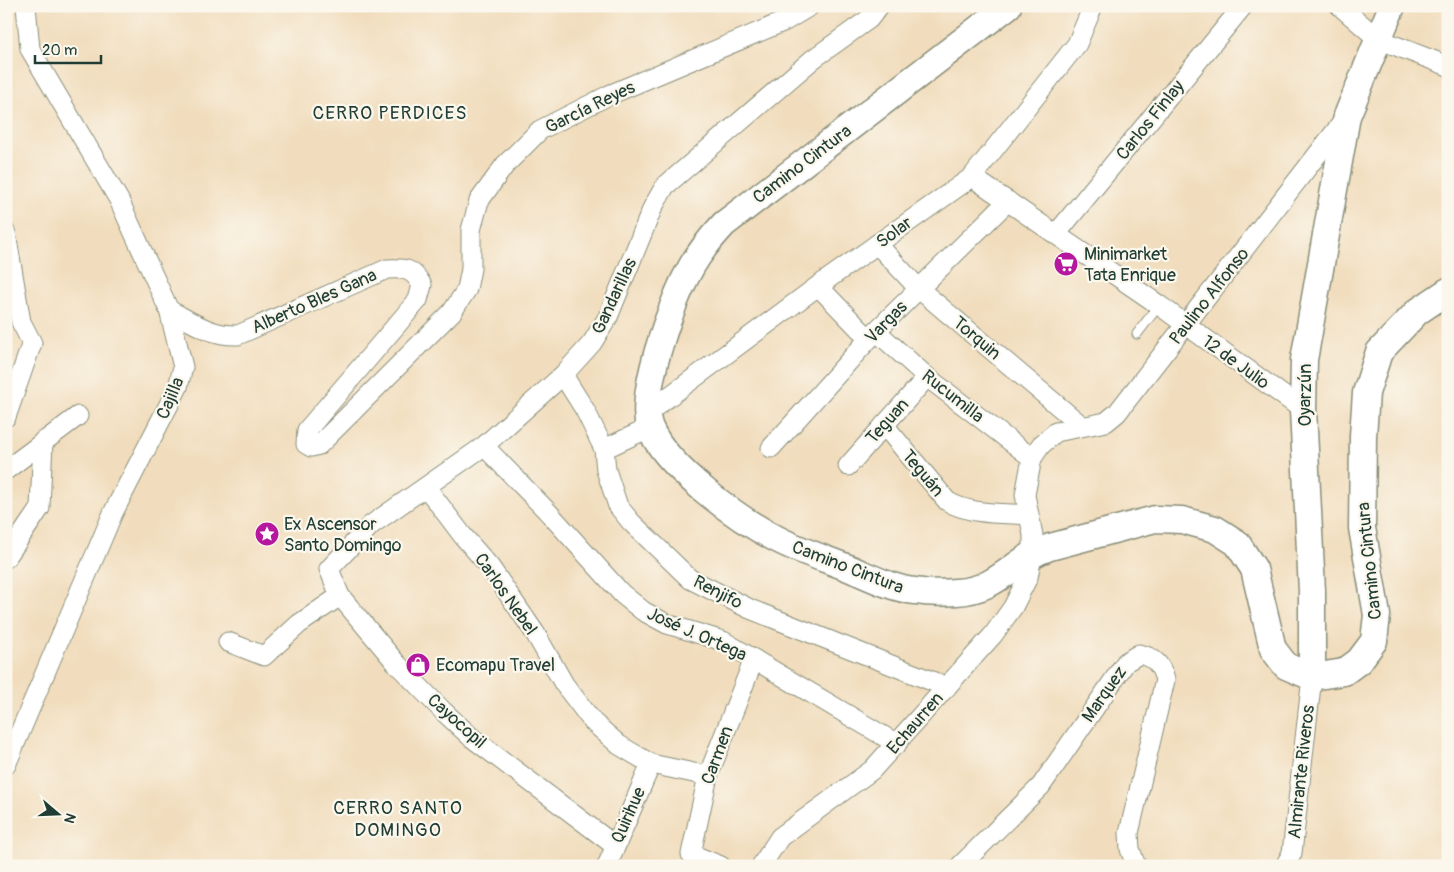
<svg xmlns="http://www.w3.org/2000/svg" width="1454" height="872" font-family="Pangolin,sans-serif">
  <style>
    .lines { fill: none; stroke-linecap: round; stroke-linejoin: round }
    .lane-casing { stroke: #888d78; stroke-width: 11 }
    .street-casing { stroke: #888d78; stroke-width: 21 }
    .secondary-casing { stroke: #888d78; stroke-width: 29 }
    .lane { stroke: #fff; stroke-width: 9 }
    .street { stroke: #fff; stroke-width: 19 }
    .secondary { stroke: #fff; stroke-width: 26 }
    .labels { text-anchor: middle; stroke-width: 4.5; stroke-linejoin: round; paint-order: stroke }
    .street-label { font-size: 18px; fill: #1f3d34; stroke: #fbf7ec }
    .poi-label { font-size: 18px; fill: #1f3d34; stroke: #fbf7ec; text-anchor: start }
    .neighbourhood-label { font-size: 19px; letter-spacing: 1px; fill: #1f3d34; stroke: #fbf7ec }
  </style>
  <rect width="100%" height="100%" fill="#fbf7ec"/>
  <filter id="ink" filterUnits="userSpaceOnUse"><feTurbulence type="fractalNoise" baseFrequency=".02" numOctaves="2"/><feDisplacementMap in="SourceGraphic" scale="10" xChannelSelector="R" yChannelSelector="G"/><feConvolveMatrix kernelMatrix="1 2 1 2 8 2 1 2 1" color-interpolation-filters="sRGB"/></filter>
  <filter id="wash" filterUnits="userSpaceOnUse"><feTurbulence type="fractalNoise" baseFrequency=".0096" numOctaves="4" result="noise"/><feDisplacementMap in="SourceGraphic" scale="20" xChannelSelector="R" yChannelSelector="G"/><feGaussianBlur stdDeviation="1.12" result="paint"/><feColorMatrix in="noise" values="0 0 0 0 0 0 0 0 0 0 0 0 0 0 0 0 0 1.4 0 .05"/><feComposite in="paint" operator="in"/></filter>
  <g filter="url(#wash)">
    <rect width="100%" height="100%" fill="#f1ddbd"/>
  </g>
  <g filter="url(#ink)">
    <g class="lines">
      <defs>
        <path id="lane" d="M 1137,334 L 1159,305"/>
        <g id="street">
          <path d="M 1340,6 L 1378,39 L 1448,66"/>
          <path d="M 972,177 L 1159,305 L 1303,410"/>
          <path d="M 6,233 L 21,322 L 32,343 L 6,417"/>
          <path d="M 1057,233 L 1243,6"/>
          <path d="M 877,244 L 919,289 L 1082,426"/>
          <path d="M 818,286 L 869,339"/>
          <path d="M 169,310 C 192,322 211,336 238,335 L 387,269 C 405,268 412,268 422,285 L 418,300 L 307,430 L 306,444 L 311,447 L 319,445 L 452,312 L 467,289 L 471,269 L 471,230 L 479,201 L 505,165 L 540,130 L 609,95 L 785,21 L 810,6"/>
          <path d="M 876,331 L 927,377 L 1032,458"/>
          <path d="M 563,375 L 585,410 L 604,449 L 606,470 L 618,506 L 631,522 L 690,579 L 750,609 L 947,687"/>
          <path d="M 647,413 L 818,286 L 972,177 L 1077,44 L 1093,6"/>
          <path d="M 884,425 L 947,501 C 969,515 1004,513 1029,515"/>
          <path d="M 484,446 L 549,513 L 622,594 L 643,611 L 667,624 L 723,641 L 897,744"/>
          <path d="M 771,448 L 876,331 L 1008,201"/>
          <path d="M 604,449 L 649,428"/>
          <path d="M 848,466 L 927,377"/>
          <path d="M 6,470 L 78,416"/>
          <path d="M 426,487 L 463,536 L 490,567 L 535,633 L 564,684 L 593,722 L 619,745 L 651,764 L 708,776"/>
          <path d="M 6,558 L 40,508 L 43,441"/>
          <path d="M 228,642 L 264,656 L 299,624 L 340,596"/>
          <path d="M 6,765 L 113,513 L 178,387 L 183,367 L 169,310 L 119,200 L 30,49 L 26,6"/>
          <path d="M 614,845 L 471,737 L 443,711 L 397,664 L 340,596 L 329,569 L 371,525 L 484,446 L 563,375 L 592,343 L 608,317 L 653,207 L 665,186 L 813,59 L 869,19 L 879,6"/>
          <path d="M 607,866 L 651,764"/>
          <path d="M 721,866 L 691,854 L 708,776 L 754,659"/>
          <path d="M 761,866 L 780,837 L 872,770 L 993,635 L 1013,607 L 1028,577 L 1033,552 L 1033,535 L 1025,495 L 1032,458 L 1041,445 L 1056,432 L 1106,422 L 1117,413 L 1345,119"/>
          <path d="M 960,866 L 1041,786 L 1126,662 L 1139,654 C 1155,657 1161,665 1165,680 L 1129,833 L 1130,849 L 1136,866"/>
          <path d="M 1285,866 L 1292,853 L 1312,677"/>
        </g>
        <g id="secondary">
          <path d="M 1008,6 L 724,224 C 710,239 697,255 688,273 C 672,301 637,399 650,428 C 667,468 739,520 777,539 C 800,551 826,559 851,569 C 870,577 894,589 915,591 C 928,593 943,593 956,592 C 1000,590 1013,559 1050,547 L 1155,519 L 1182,520 L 1215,529 L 1237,543 L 1254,569 L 1273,649 L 1286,666 L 1312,677 L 1344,672 L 1359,661 L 1374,641 L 1377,615 L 1362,528 L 1363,436 L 1366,393 L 1379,352 L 1417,312 L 1448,291"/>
          <path d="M 1312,677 L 1312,591 L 1303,410 L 1304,360 L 1347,116 L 1392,6"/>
        </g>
      </defs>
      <!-- lane casing -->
      <use href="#lane" class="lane-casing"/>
      <!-- street casing -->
      <use href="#street" class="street-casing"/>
      <!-- secondary casing -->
      <use href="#secondary" class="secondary-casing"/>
      <!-- lane -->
      <use href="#lane" class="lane"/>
      <!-- street -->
      <use href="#street" class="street"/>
      <!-- secondary -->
      <use href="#secondary" class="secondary"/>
    </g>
  </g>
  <!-- icons -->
  <defs>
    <symbol id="supermarket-disc" viewBox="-11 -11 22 22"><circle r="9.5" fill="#b5179e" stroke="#fbf7ec"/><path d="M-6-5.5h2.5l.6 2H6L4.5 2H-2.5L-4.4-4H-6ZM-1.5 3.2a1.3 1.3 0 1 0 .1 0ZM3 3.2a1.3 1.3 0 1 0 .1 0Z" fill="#fff"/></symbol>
    <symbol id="sight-disc" viewBox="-11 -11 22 22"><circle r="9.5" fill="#b5179e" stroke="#fbf7ec"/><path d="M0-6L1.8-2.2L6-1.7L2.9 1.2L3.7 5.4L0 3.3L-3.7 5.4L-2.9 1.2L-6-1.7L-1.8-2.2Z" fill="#fff"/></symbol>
    <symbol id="shop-disc" viewBox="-11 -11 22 22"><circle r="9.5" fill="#b5179e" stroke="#fbf7ec"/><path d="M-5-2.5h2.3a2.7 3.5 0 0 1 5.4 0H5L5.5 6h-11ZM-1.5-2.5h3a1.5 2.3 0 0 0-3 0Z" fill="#fff"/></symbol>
  </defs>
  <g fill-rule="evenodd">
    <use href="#supermarket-disc" x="1052" y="250" width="28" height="28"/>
    <use href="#sight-disc" x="253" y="520" width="28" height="28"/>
    <use href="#shop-disc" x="404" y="651" width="28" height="28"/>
  </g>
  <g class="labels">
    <!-- street labels -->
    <g class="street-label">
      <text transform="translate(590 107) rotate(-26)" y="6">García Reyes</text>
      <text transform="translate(1150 120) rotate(-51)" y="6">Carlos Finlay</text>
      <text transform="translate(802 164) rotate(-37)" y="6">Camino Cintura</text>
      <text transform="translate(894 232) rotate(-36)" y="6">Solar</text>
      <text transform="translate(614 296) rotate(-65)" y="6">Gandarillas</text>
      <text transform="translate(1209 296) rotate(-52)" y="6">Paulino Alfonso</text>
      <text transform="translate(314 301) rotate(-24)" y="6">Alberto Bles Gana</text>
      <text transform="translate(886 322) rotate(-46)" y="6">Vargas</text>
      <text transform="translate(977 338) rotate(40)" y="6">Torquin</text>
      <text transform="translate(1236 362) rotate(36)" y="6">12 de Julio</text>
      <text transform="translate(1305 395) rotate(-90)" y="6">Oyarzún</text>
      <text transform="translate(953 396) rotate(38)" y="6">Rucumilla</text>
      <text transform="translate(170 398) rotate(-67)" y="6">Cajilla</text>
      <text transform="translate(887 421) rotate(-48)" y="6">Teguan</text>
      <text transform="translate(923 473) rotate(50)" y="6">Teguán</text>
      <text transform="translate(1369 561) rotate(-96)" y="6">Camino Cintura</text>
      <text transform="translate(848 567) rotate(21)" y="6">Camino Cintura</text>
      <text transform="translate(718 592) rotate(27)" y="6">Renjifo</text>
      <text transform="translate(506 594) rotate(55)" y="6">Carlos Nebel</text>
      <text transform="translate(697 634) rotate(24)" y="6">José J. Ortega</text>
      <text transform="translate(1104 694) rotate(-55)" y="6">Marquez</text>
      <text transform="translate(457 721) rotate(42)" y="6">Cayocopil</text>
      <text transform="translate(915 723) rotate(-49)" y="6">Echaurren</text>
      <text transform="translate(717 755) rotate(-70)" y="6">Carmen</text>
      <text transform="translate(1301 772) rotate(-84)" y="6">Almirante Riveros</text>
      <text transform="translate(628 815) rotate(-66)" y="6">Quirihue</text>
    </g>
    <!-- poi labels -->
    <g class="poi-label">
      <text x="1084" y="260">Minimarket<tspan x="1084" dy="21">Tata Enrique</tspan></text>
      <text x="284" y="530">Ex Ascensor<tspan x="284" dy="21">Santo Domingo</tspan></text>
      <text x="436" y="671">Ecomapu Travel</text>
    </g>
    <!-- neighbourhood labels -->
    <g class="neighbourhood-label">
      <text x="390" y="119">CERRO PERDICES</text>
      <text x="398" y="814">CERRO SANTO<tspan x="398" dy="22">DOMINGO</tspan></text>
    </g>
  </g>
  <!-- margin -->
  <rect width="1454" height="872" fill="none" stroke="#fbf7ec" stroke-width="25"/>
  <!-- north arrow -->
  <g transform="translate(58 814) rotate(109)" stroke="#fbf7ec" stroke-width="4" paint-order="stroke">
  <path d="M0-4L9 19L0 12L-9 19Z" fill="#1f3d34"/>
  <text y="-8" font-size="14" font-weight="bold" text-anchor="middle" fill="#1f3d34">N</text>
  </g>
  <!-- scale -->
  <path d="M35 55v8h66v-8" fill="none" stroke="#1f3d34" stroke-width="2.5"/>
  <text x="42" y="55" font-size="15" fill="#1f3d34" stroke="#fbf7ec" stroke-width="4" paint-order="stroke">20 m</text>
</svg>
